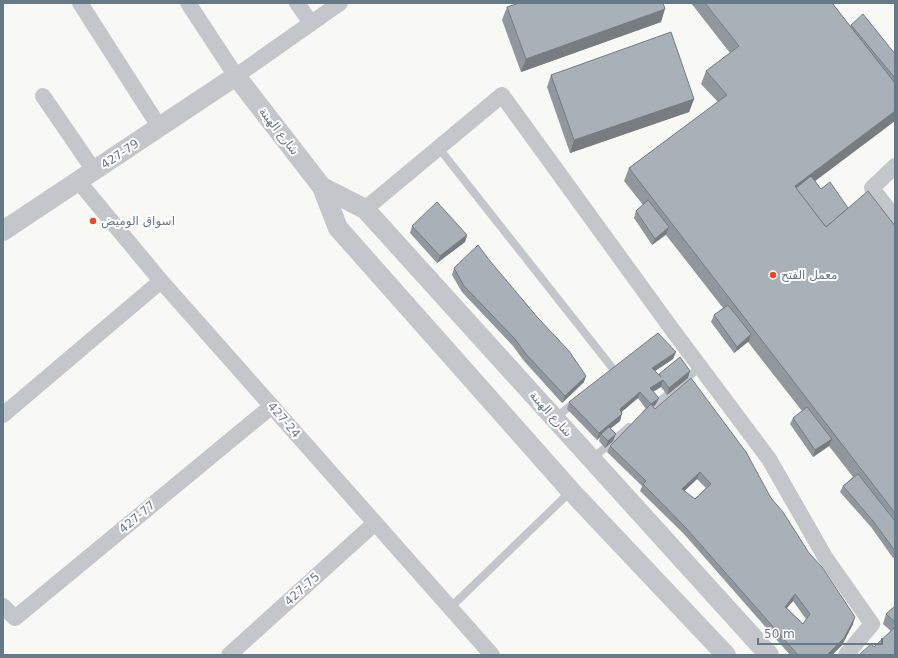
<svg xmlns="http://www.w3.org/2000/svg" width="898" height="658" font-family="'DejaVu Sans','Noto Sans Arabic',sans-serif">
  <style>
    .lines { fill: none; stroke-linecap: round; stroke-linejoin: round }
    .service { stroke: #c3c7cb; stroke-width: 8 }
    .minor { stroke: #c3c7cb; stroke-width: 16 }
    .tertiary { stroke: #c3c7cb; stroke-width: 20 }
    .wall { fill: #90989d; fill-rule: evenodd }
    .shaded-wall { fill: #767c80 }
    .building { fill: #a8b1b7; stroke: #767c80; fill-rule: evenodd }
    .poi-dot { fill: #ea4a23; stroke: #fff; stroke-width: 1.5 }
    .labels { text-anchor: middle; stroke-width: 4; stroke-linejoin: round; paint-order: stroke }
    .street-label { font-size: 12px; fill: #667987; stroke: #fff }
    .poi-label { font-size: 12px; fill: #667987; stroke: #fff; text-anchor: start }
  </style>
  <rect width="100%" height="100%" fill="#f8f8f5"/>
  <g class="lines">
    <!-- service -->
    <g class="service">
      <path d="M 438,147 L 614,370"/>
      <path d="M 646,413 L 700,367"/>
      <path d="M 555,418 L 574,403"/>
      <path d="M 592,459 L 629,427"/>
      <path d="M 451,607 L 571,491"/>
    </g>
    <!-- minor -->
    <g class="minor">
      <path d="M 80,3 L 160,128"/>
      <path d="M 188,3 L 236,76 L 340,3"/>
      <path d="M 297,3 L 311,23"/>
      <path d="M 43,96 L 95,172"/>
      <path d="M 895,166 L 872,188 L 895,218"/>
      <path d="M 79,182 L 161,281 L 492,655"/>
      <path d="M 365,209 L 502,95 L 671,328 L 769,459 L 825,557 L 872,624 L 846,655"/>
      <path d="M 3,415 L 161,281"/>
      <path d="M 3,606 L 15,618 L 272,406"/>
      <path d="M 229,655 L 375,523"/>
    </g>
    <!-- tertiary -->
    <g class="tertiary">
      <path d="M 322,187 L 365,209 L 769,655"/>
      <path d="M 3,231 L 236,76 L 322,187 L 338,228 L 571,491 L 726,655"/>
    </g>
  </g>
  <!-- wall -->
  <g class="wall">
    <path d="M 691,3 L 832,3 L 850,26 L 851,25 L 895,54 L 895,83 L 815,181 L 821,189 L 848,208 L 895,226 L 895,557 L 893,558 L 871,527 L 840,492 L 843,486 L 853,477 L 829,446 L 813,457 L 790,424 L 793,418 L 802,411 L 748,342 L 734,353 L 711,322 L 714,315 L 723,308 L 666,235 L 652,245 L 634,218 L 636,211 L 643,205 L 624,181 L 629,168 L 718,102 L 701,84 L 706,71 L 730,53 Z"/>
    <path d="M 507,7 L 661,22 L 521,72 L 502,20 Z"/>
    <path d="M 551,75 L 694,99 L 689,112 L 570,153 L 547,87 Z"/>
    <path d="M 412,226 L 467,235 L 465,242 L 437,263 L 410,233 Z"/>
    <path d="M 490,261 L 584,382 L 562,403 L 524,361 L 513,346 L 462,292 L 452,275 L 454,268 Z"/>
    <path d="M 673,359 L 655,371 L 658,375 L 659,374 L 688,378 L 667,395 L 661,387 L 653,391 L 656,404 L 653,407 L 655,409 L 771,498 L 853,624 L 842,645 L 832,655 L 790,655 L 684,534 L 640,491 L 642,486 L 607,452 L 610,446 L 646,409 L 638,398 L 621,412 L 620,421 L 610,429 L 613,441 L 605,448 L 599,441 L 600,437 L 597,440 L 567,409 L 569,402 ZM 697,479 L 706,488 L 695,499 L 684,491 ZM 793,601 L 806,619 L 803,624 L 787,608 Z"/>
    <path d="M 895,606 L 895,655 L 874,647 L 891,631 L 883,624 L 886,614 Z"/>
  </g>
  <!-- shaded-wall -->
  <g class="shaded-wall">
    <path d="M 665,9 L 661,22 L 521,72 L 526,59 Z"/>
    <path d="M 694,99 L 689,112 L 570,153 L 574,140 Z"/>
    <path d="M 895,111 L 895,121 L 798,194 L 795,186 Z"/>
    <path d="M 669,227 L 666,234 L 652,245 L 655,239 Z"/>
    <path d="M 467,235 L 465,242 L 437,263 L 440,256 Z"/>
    <path d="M 751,334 L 749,341 L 734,353 L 737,347 Z"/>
    <path d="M 676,352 L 673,359 L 649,375 L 652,368 Z"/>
    <path d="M 690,371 L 688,378 L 667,395 L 669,388 Z"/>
    <path d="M 586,376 L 584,382 L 562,403 L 565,396 Z"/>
    <path d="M 663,380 L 661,387 L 648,395 L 650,388 Z"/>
    <path d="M 640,392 L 638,398 L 617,416 L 620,409 Z"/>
    <path d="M 659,398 L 656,404 L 648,411 L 651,404 Z"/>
    <path d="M 622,414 L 620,421 L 602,435 L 601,434 L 600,437 L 597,440 L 599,433 Z"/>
    <path d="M 616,434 L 613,441 L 605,448 L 608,441 Z"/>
    <path d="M 832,439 L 829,446 L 813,457 L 815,450 Z"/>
    <path d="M 700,472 L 697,479 L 679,496 L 682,489 Z"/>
    <path d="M 795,594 L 793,601 L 782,613 L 785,607 Z"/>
    <path d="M 855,617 L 853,624 L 842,645 L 832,655 L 827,655 Z"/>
  </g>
  <!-- building -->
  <g class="building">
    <path d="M 519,3 L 663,3 L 665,9 L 526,59 L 507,7 Z"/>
    <path d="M 705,3 L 832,3 L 895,83 L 895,111 L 795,186 L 826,227 L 868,191 L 895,226 L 895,513 L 629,168 L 727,95 L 706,71 L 739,46 Z"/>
    <path d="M 863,14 L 895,54 L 895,78 L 851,25 Z"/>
    <path d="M 671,32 L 694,99 L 574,140 L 551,75 Z"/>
    <path d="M 811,176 L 821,189 L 830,182 L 848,208 L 826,227 L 796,188 Z"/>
    <path d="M 648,200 L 669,227 L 655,239 L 636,211 Z"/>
    <path d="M 437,202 L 467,235 L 440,256 L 412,226 Z"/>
    <path d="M 478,245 L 490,261 L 538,318 L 569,351 L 586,376 L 565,396 L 526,354 L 515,339 L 464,286 L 454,268 Z"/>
    <path d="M 728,305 L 751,334 L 737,347 L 714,315 Z"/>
    <path d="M 658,333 L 676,352 L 652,368 L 661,377 L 659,374 L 680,357 L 690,371 L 669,388 L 663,380 L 650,388 L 659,398 L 651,404 L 640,392 L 620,409 L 622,414 L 599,433 L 569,402 Z"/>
    <path d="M 691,378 L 746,452 L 771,498 L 783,512 L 809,553 L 822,567 L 855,617 L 844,638 L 827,655 L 798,655 L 686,528 L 643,484 L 646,481 L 610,446 L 651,404 L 655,409 ZM 700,472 L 711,484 L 695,499 L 682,489 ZM 795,594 L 810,614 L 803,624 L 785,607 Z"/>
    <path d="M 807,407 L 832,439 L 815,450 L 793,418 Z"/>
    <path d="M 609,427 L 616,434 L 608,441 L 601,434 Z"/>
    <path d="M 858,474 L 895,521 L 895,551 L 873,521 L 843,486 Z"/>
    <path d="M 895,606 L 895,622 L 886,614 Z"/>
    <path d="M 895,627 L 895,655 L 859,655 L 871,644 L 874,647 Z"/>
  </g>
  <!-- markers -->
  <g class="poi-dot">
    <circle cx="93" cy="221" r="4"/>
    <circle cx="773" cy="275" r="4"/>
  </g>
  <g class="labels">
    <!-- street labels -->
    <g class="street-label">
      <text transform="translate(279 131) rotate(52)" y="4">شارع الهبنة</text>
      <text transform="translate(120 154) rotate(-34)" y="4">427-79</text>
      <text transform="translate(551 414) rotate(48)" y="4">شارع الهبنة</text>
      <text transform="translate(284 420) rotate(49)" y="4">427-24</text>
      <text transform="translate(137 517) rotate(-40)" y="4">427-77</text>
      <text transform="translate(302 589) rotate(-42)" y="4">427-75</text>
    </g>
    <!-- poi labels -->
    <g class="poi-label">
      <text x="101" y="225">اسواق الوميض</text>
      <text x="781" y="279">معمل الفتح</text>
    </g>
  </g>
  <!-- border -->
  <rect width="898" height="658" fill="none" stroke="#667987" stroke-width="8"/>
  <!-- scale -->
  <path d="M758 638v6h124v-6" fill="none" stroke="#667987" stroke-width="2"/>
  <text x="764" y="638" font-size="12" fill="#667987" stroke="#ffffff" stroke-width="3" paint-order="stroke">50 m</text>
</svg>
